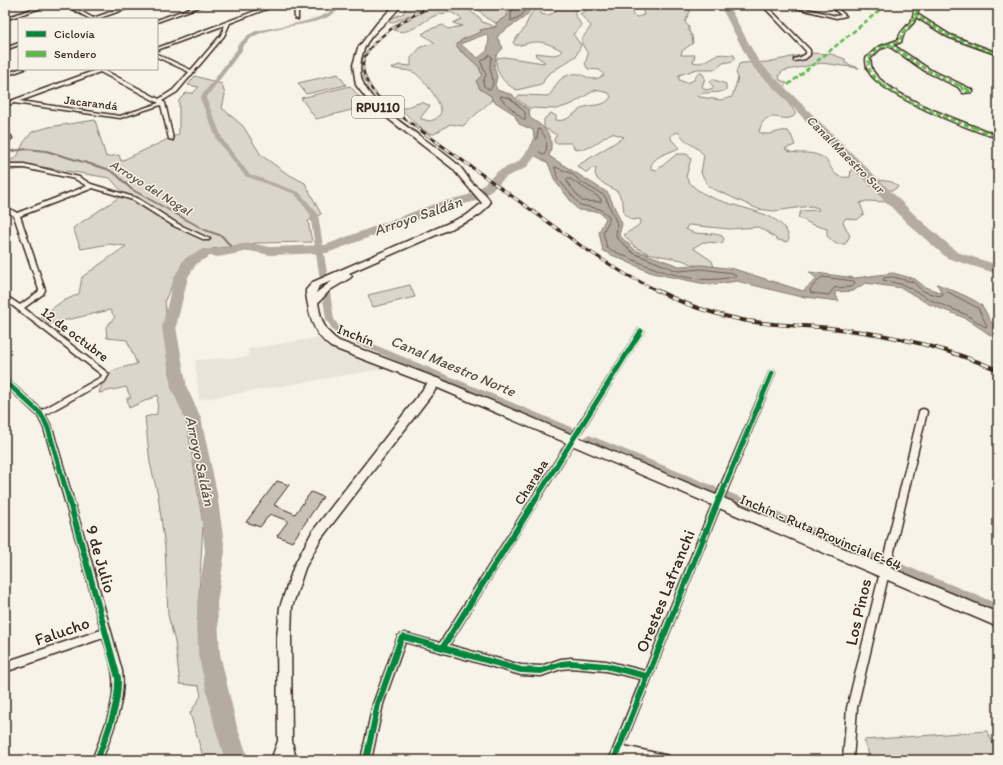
<svg xmlns="http://www.w3.org/2000/svg" width="1003" height="765" font-family="Itim,sans-serif">
  <style>
    .built { fill: #e9e4d9 }
    .green { fill: #dbd6cb; stroke: #8b8074 }
    .water { fill: #b4aca0; stroke: #84786c; fill-rule: evenodd }
    .lines { fill: none; stroke-linecap: round; stroke-linejoin: round }
    .shore { stroke: #6b5e52; stroke-width: 1 }
    .stream { stroke: #84786c; stroke-width: 2 }
    .canal { fill: #b4aca0; fill-rule: evenodd }
    .river { fill: #b4aca0; fill-rule: evenodd }
    .building { fill: #c8c1b6; stroke: #3b2a1e }
    .street-casing { stroke: #3b2a1e; stroke-width: 3 }
    .secondary-casing { stroke: #3b2a1e; stroke-width: 3 }
    .primary-casing { stroke: #3b2a1e; stroke-width: 3 }
    .street { fill: #f7f3e8; fill-rule: evenodd }
    .secondary { fill: #f7f3e8; fill-rule: evenodd }
    .primary { fill: #f7f3e8; fill-rule: evenodd }
    .rail-far2-casing { stroke: #3b2a1e; stroke-width: 2.5 }
    .rail-far1-casing { stroke: #3b2a1e; stroke-width: 3 }
    .rail-casing { stroke: #3b2a1e; stroke-width: 4 }
    .rail-far2 { stroke: #f7f3e8; stroke-width: 1.5; stroke-dasharray: 4.5; stroke-linecap: butt }
    .rail-far1 { stroke: #f7f3e8; stroke-width: 2; stroke-dasharray: 6; stroke-linecap: butt }
    .rail { stroke: #f7f3e8; stroke-width: 2.5; stroke-dasharray: 8; stroke-linecap: butt }
    .quiet-far1 { stroke: #58b947; stroke-width: 2.5; stroke-dasharray: 5 2.5; stroke-linecap: butt }
    .quiet { stroke: #58b947; stroke-width: 3; stroke-dasharray: 6 3; stroke-linecap: butt }
    .cycleway-far1-casing { stroke: #f7f3e8; stroke-width: 8 }
    .cycleway-casing { stroke: #f7f3e8; stroke-width: 9 }
    .cycleway-far1 { stroke: #00873e; stroke-width: 5 }
    .cycleway { stroke: #00873e; stroke-width: 6 }
    .labels { text-anchor: middle; stroke-width: 3; stroke-linejoin: round; paint-order: stroke }
    .far-street-label { font-size: 12px; fill: #3b2a1e; stroke: #f7f3e8 }
    .shield { fill: #f7f3e8; stroke: #73665b; stroke-width: 1 }
    .shield-label { font-size: 13px; font-weight: bold; fill: #3b2a1e }
    .far-water-label { font-size: 13px; font-style: italic; fill: #5f5145; stroke: #f7f3e8 }
    .street-label { font-size: 14px; fill: #3b2a1e; stroke: #f7f3e8 }
    .water-label { font-size: 15px; font-style: italic; fill: #5f5145; stroke: #f7f3e8 }
    .near-street-label { font-size: 17px; fill: #3b2a1e; stroke: #f7f3e8 }
  </style>
  <rect width="100%" height="100%" fill="#f7f3e8"/>
  <filter id="ink" filterUnits="userSpaceOnUse"><feTurbulence type="fractalNoise" baseFrequency=".025" numOctaves="2"/><feDisplacementMap in="SourceGraphic" scale="8" xChannelSelector="R" yChannelSelector="G"/><feConvolveMatrix kernelMatrix="1 2 1 2 8 2 1 2 1" color-interpolation-filters="sRGB"/></filter>
  <g filter="url(#ink)">
    <!-- built -->
    <path class="built" d="M 316,338 L 388,368 L 199,400 L 195,360 L 249,357 L 248,349 Z"/>
    <!-- green -->
    <g class="green">
      <path d="M 405,5 L 410,5 L 413,8 L 420,5 L 513,5 L 506,11 L 507,16 L 496,23 L 486,18 L 477,8 L 469,8 L 469,10 L 481,19 L 482,22 L 496,27 L 480,30 L 482,32 L 460,41 L 460,51 L 470,58 L 479,67 L 482,75 L 476,81 L 480,89 L 492,96 L 492,100 L 463,126 L 450,124 L 434,134 L 428,133 L 419,127 L 401,109 L 422,102 L 430,106 L 421,117 L 421,119 L 430,121 C 434,120 441,117 441,111 C 441,102 422,76 413,72 C 406,69 398,71 392,68 L 399,65 L 411,66 L 411,58 L 421,47 L 435,43 L 422,34 L 430,29 L 443,25 L 448,29 L 462,26 L 453,23 L 462,19 L 451,12 C 445,13 438,14 432,17 C 420,23 409,36 394,30 L 409,15 L 392,23 L 385,21 L 404,13 Z"/>
      <path d="M 539,5 L 557,5 L 557,8 L 547,8 L 541,10 L 541,14 C 551,17 555,12 562,5 L 581,5 L 574,13 L 582,26 L 573,34 L 581,45 L 576,56 L 547,75 L 542,84 L 517,90 C 505,85 493,70 497,58 L 504,57 L 544,63 L 545,62 L 536,56 L 535,53 L 554,55 L 561,53 L 561,50 C 554,46 543,41 535,42 C 528,42 523,46 515,45 L 513,42 L 524,29 L 531,14 Z"/>
      <path d="M 589,5 L 633,5 L 633,15 L 637,17 L 644,15 L 641,5 L 689,5 L 690,11 L 685,22 L 689,27 L 689,31 L 692,36 L 693,43 L 682,51 L 681,55 L 695,55 L 693,62 C 703,65 705,60 714,56 C 720,53 727,55 734,55 L 735,58 L 733,61 L 723,63 L 716,69 L 697,69 L 679,75 L 679,80 L 687,83 L 694,80 L 698,73 L 702,73 L 705,78 L 702,87 L 706,90 L 714,88 L 710,82 L 712,79 L 726,84 L 726,90 C 717,95 704,90 697,96 L 700,97 L 721,100 L 732,97 L 738,78 L 736,72 L 739,64 L 742,63 L 768,62 L 810,53 L 831,54 L 845,59 L 845,63 L 859,68 L 821,63 L 783,71 L 779,75 L 780,80 L 787,83 L 780,91 L 795,112 L 795,115 C 785,126 765,104 759,132 C 771,138 777,129 788,131 L 791,135 L 795,145 L 785,149 C 792,156 808,150 820,156 C 834,161 828,180 850,177 L 851,170 L 855,168 C 863,171 868,177 875,179 C 883,182 893,179 898,187 L 893,190 L 879,190 L 879,192 L 886,198 L 889,202 L 866,201 L 860,203 L 864,214 L 857,220 L 846,218 L 843,222 L 850,236 L 845,244 L 836,244 L 827,236 L 827,229 L 811,224 L 798,217 L 801,211 L 819,210 L 818,208 L 811,206 L 774,211 L 758,209 L 709,187 L 701,173 L 704,155 L 698,149 L 686,141 L 678,132 L 671,135 L 671,139 L 679,148 C 670,153 657,154 651,165 L 651,169 L 657,170 L 677,154 L 687,154 L 691,159 L 686,177 C 704,212 782,202 789,238 L 787,242 L 778,240 L 766,231 L 758,227 L 729,229 L 689,225 L 687,226 L 686,229 C 696,237 711,231 722,236 L 724,239 L 722,243 L 703,242 L 693,248 L 712,261 L 714,267 L 699,267 L 682,260 L 647,253 L 635,247 L 624,235 L 639,225 L 641,220 L 638,219 L 632,220 L 624,214 L 623,203 L 618,192 L 598,180 L 595,174 L 596,168 L 592,168 L 587,173 L 577,166 L 624,137 L 612,133 C 599,139 591,152 575,149 L 571,143 L 555,143 L 554,139 L 557,135 L 544,128 L 544,119 L 551,113 L 556,116 L 556,120 C 569,123 574,111 585,107 C 594,104 605,107 611,97 L 609,93 L 595,90 L 572,104 L 557,109 L 529,108 L 516,98 L 518,96 L 522,95 L 548,96 C 555,91 554,83 564,77 C 584,66 587,87 604,75 L 600,70 L 588,69 L 585,64 L 588,54 L 582,44 L 582,39 L 591,26 L 580,14 L 588,9 Z"/>
      <path d="M 338,74 L 346,85 L 306,94 L 298,83 Z"/>
      <path d="M 195,76 L 222,84 L 225,95 L 222,108 L 243,126 L 261,155 L 286,173 L 305,183 L 321,214 L 308,221 L 312,242 L 257,243 L 212,249 L 184,260 L 165,300 L 169,361 L 188,430 L 203,525 L 197,628 L 236,760 L 204,760 L 190,713 L 201,696 L 199,686 L 180,684 L 175,642 L 168,615 L 165,548 L 158,495 L 150,463 L 145,417 L 157,414 L 158,395 L 129,408 L 127,398 L 131,398 L 126,387 L 99,393 C 107,368 113,370 137,364 L 127,340 L 107,338 L 106,327 L 115,317 L 110,310 L 49,324 L 41,317 L 61,302 L 79,294 L 82,277 L 126,246 L 109,244 L 81,249 L 73,228 L 124,194 L 110,178 L 42,167 L 5,171 L 5,163 L 17,157 L 24,142 L 32,132 L 49,127 L 95,120 L 106,157 L 119,155 L 121,161 L 179,134 L 179,100 L 186,93 L 193,93 L 199,87 L 188,85 Z"/>
      <path d="M 350,86 L 367,106 L 316,119 L 301,98 Z"/>
      <path d="M 410,285 L 415,297 L 373,307 L 368,295 Z"/>
      <path d="M 987,731 L 998,754 L 998,760 L 871,760 L 864,740 Z"/>
    </g>
    <!-- water -->
    <path class="water" d="M 513,5 L 533,5 C 527,22 508,24 497,37 L 503,48 L 496,56 L 494,67 L 497,77 L 495,85 L 497,90 L 513,95 L 516,100 L 529,110 L 530,118 C 545,127 556,136 549,156 L 608,193 L 622,224 L 619,235 L 635,250 L 679,266 L 702,265 L 734,269 L 803,291 L 817,279 L 809,272 L 855,278 L 893,273 L 915,279 L 925,287 L 942,293 L 937,284 C 947,288 973,298 981,305 C 988,312 988,323 998,328 L 998,340 L 965,318 L 929,304 L 902,288 L 865,283 L 853,291 L 834,292 L 839,301 L 797,296 L 737,281 L 710,285 L 652,273 L 603,251 L 599,232 L 606,218 L 599,212 L 578,210 L 555,181 L 548,163 L 529,152 L 534,137 L 533,130 L 519,124 L 514,114 L 492,100 L 491,96 L 480,89 L 476,81 L 482,75 L 479,67 L 457,47 L 457,44 L 463,39 L 481,32 L 480,30 L 496,27 L 496,23 L 507,16 L 506,11 ZM 486,34 L 489,39 L 487,51 L 478,58 L 460,44 Z"/>
    <g class="lines">
      <!-- shore -->
      <g class="shore">
        <path d="M 515,5 L 511,13 L 511,21 L 521,16 L 529,5"/>
        <path d="M 490,55 L 492,57 C 491,60 490,64 490,67 C 491,75 496,82 490,90 L 484,86 L 483,82 L 486,75 L 481,62 Z"/>
        <path d="M 501,96 L 510,98 L 525,112 L 525,121 L 501,99 Z"/>
        <path d="M 539,129 C 547,136 549,146 544,155 L 535,149 Z"/>
        <path d="M 555,167 L 571,173 L 581,182 L 605,196 L 617,224 L 616,237 L 633,253 L 678,271 L 701,269 L 733,273 L 736,276 C 691,288 647,266 607,248 L 603,232 L 609,221 L 609,216 L 600,209 L 580,205 L 558,179 Z"/>
        <path d="M 567,179 L 570,179 L 597,196 L 601,199 L 601,202 L 582,201 L 567,182 Z"/>
        <path d="M 822,277 L 854,281 L 855,284 L 851,287 L 834,288 L 829,295 L 811,293 L 810,290 Z"/>
        <path d="M 893,277 L 913,282 L 923,291 L 939,296 L 948,292 L 978,308 L 987,326 L 985,327 L 967,315 L 931,300 L 904,285 L 883,280 L 884,278 Z"/>
      </g>
      <!-- stream -->
      <path class="stream" d="M 5,152 L 27,149 L 46,151 L 107,169 L 117,175 L 131,189 L 205,230 L 222,236 L 233,249"/>
      <!-- canal -->
      <g class="canal">
        <path d="M 338,5 L 343,5 C 326,28 284,23 259,34 C 252,36 247,42 242,47 L 242,50 L 206,98 L 223,140 L 249,174 L 299,192 L 318,214 L 334,319 L 340,328 L 356,337 L 573,428 L 575,431 L 573,434 L 567,434 L 350,341 L 334,332 L 326,319 L 310,214 L 295,194 L 245,176 L 217,140 L 200,98 L 237,49 L 237,46 L 248,35 L 256,31 C 279,25 323,23 338,5 Z"/>
        <path d="M 589,435 L 716,487 L 717,490 L 716,493 L 712,494 L 708,493 L 586,442 L 584,439 L 586,436 Z"/>
        <path d="M 728,492 L 884,557 L 885,560 L 884,563 L 880,565 L 876,563 L 724,499 L 723,496 L 724,493 Z"/>
        <path d="M 894,561 L 998,604 L 998,614 L 890,570 L 889,566 L 890,562 Z"/>
      </g>
      <!-- river -->
      <g class="river">
        <path d="M 720,5 L 728,5 L 759,62 L 917,217 L 957,252 L 998,265 L 998,274 L 947,258 L 907,223 L 751,65 Z"/>
        <path d="M 542,137 L 548,140 L 526,168 L 506,177 L 490,192 L 476,201 L 445,209 L 327,253 L 270,255 L 250,251 L 218,257 L 210,256 L 197,263 L 188,277 L 176,327 L 187,388 L 201,418 L 217,493 L 225,551 L 217,603 L 220,654 L 237,727 L 249,760 L 225,760 L 215,727 L 198,654 L 197,603 L 205,551 L 199,493 L 185,418 L 171,388 L 162,327 L 174,277 L 187,257 L 203,249 L 218,249 L 250,243 L 270,247 L 325,245 L 437,203 L 468,195 L 482,186 L 498,171 L 518,162 L 538,138 Z"/>
      </g>
    </g>
    <!-- building -->
    <path class="building" d="M 277,481 L 289,485 L 274,505 L 295,514 L 311,492 L 323,497 L 292,542 L 277,536 L 288,521 L 270,514 L 260,527 L 246,522 Z"/>
    <g class="lines">
      <defs>
        <g id="street">
          <path d="M 44,5 L 50,5 L 5,20 L 5,18 Z"/>
          <path d="M 65,5 L 70,5 L 93,18 L 131,5 L 137,5 L 97,19 L 90,19 Z"/>
          <path d="M 198,5 L 204,5 L 157,22 L 157,20 Z"/>
          <path d="M 271,5 L 277,5 L 230,23 L 224,36 L 177,92 L 162,101 L 165,103 L 173,139 L 173,140 L 169,139 L 161,105 L 120,118 L 14,103 L 5,106 L 5,103 L 99,69 L 105,69 L 104,70 L 159,99 L 173,90 L 189,72 L 157,57 L 157,54 L 191,70 L 221,35 L 225,25 L 157,50 L 157,48 ZM 100,72 L 159,103 L 120,116 L 20,101 Z"/>
          <path d="M 294,5 L 298,5 L 298,19 L 295,18 Z"/>
          <path d="M 762,5 L 766,5 L 810,50 L 810,55 L 805,59 L 794,61 L 794,59 L 801,57 L 806,54 L 806,51 Z"/>
          <path d="M 785,5 L 792,5 L 836,16 L 841,15 L 829,5 L 833,5 L 846,16 L 836,18 Z"/>
          <path d="M 920,5 L 925,5 L 918,11 L 917,14 L 950,35 L 998,53 L 998,55 L 948,37 L 916,17 L 914,22 L 904,33 L 901,42 L 893,45 L 929,69 L 973,90 L 973,92 L 963,93 L 958,87 L 925,71 L 889,46 L 880,49 L 870,59 C 871,63 871,68 873,71 C 889,97 968,124 998,135 L 998,138 C 973,131 877,94 868,70 C 866,67 866,61 866,58 L 878,47 L 898,40 C 901,29 906,29 911,21 C 916,13 910,12 920,5 Z"/>
          <path d="M 979,5 L 998,5 L 998,6 L 981,6 Z"/>
          <path d="M 19,43 L 19,45 L 5,50 L 5,48 Z"/>
          <path d="M 19,69 L 25,69 L 5,76 L 5,74 Z"/>
          <path d="M 5,131 L 7,131 L 12,138 L 5,145 L 5,140 L 7,138 L 5,135 Z"/>
          <path d="M 5,164 L 24,164 L 79,177 L 91,184 L 137,198 L 178,224 L 210,239 L 209,240 L 205,240 L 174,226 L 133,200 L 93,188 L 20,216 L 45,290 L 43,294 L 24,308 L 109,374 L 105,381 L 45,415 L 52,428 L 90,557 L 122,671 C 126,702 112,732 102,760 L 92,760 C 102,734 116,705 113,677 C 112,664 107,651 103,638 L 5,672 L 5,662 L 101,630 L 81,557 L 44,428 L 38,416 L 5,385 L 5,378 L 7,379 L 42,410 L 101,377 L 102,375 L 5,300 L 5,295 L 20,305 L 38,292 L 39,290 L 14,216 L 5,210 L 5,206 L 17,213 L 87,186 L 75,179 L 24,168 L 5,168 Z"/>
          <path d="M 639,329 L 641,329 L 644,331 L 449,645 L 521,665 L 541,666 L 561,659 L 571,658 L 606,661 L 645,671 L 707,517 L 769,373 L 770,371 L 774,371 L 775,373 L 696,566 L 624,746 L 665,755 L 669,756 L 670,760 L 641,760 L 621,756 L 619,760 L 609,760 L 641,679 L 606,671 L 571,668 L 561,669 L 541,676 L 521,675 L 405,642 L 383,704 L 371,760 L 361,760 L 373,704 L 398,636 L 404,633 L 440,643 Z"/>
          <path d="M 923,409 L 926,410 L 927,412 L 857,708 L 853,760 L 843,760 L 847,708 L 919,412 L 920,410 Z"/>
        </g>
        <path id="secondary" d="M 435,378 L 439,379 L 440,382 L 439,385 L 320,540 L 305,568 L 292,607 L 291,637 L 292,741 L 296,760 L 271,760 L 278,741 L 277,637 L 280,607 L 294,566 L 312,532 L 431,379 Z"/>
        <path id="primary" d="M 395,5 L 401,5 C 391,21 371,31 364,49 C 360,60 358,74 364,85 C 377,112 433,142 457,164 C 463,169 467,177 472,183 C 479,189 488,194 490,203 L 482,213 L 473,219 L 349,273 L 352,276 L 350,278 L 330,290 L 318,303 C 321,320 324,331 339,341 L 439,379 L 998,613 L 998,627 L 431,385 L 331,347 C 312,333 310,316 306,294 L 306,290 L 313,282 L 467,215 L 482,203 L 452,168 L 373,107 L 356,85 L 353,65 L 358,48 L 378,22 ZM 332,281 L 316,293 L 319,286 Z"/>
      </defs>
      <!-- street casing -->
      <use href="#street" class="street-casing"/>
      <!-- secondary casing -->
      <use href="#secondary" class="secondary-casing"/>
      <!-- primary casing -->
      <use href="#primary" class="primary-casing"/>
      <!-- street -->
      <use href="#street" class="street"/>
      <!-- secondary -->
      <use href="#secondary" class="secondary"/>
      <!-- primary -->
      <use href="#primary" class="primary"/>
      <defs>
        <path id="rail-far2" d="M 418,128 C 402,117 385,106 373,91 C 367,83 362,73 363,63 C 367,38 414,14 435,5"/>
        <path id="rail-far1" d="M 416,127 L 584,248 L 625,274 L 658,291"/>
        <path id="rail" d="M 656,290 C 683,304 712,314 742,320 C 774,326 807,325 839,329 C 894,335 947,348 998,370"/>
      </defs>
      <!-- rail-far2 casing -->
      <use href="#rail-far2" class="rail-far2-casing"/>
      <!-- rail-far1 casing -->
      <use href="#rail-far1" class="rail-far1-casing"/>
      <!-- rail casing -->
      <use href="#rail" class="rail-casing"/>
      <!-- rail-far2 -->
      <use href="#rail-far2" class="rail-far2"/>
      <!-- rail-far1 -->
      <use href="#rail-far1" class="rail-far1"/>
      <!-- rail -->
      <use href="#rail" class="rail"/>
      <!-- quiet-far1 -->
      <g class="quiet-far1">
        <path d="M 923,5 C 915,10 917,14 913,21 C 908,29 902,32 900,41 L 879,48 L 868,59 C 869,63 869,68 870,71 C 883,95 950,119 975,128"/>
        <path d="M 981,5 L 998,5"/>
        <path d="M 914,14 L 949,36 L 998,54"/>
        <path d="M 890,45 L 927,70 L 960,86 L 965,92 L 971,91 L 959,85"/>
        <path d="M 788,85 L 886,5"/>
      </g>
      <!-- quiet -->
      <path class="quiet" d="M 973,127 L 998,137"/>
      <defs>
        <g id="cycleway-far1">
          <path d="M 5,381 L 41,414 L 48,428 L 69,500"/>
          <path d="M 535,500 L 641,331"/>
          <path d="M 719,500 L 772,373"/>
        </g>
        <g id="cycleway">
          <path d="M 69,499 L 118,678 C 119,706 107,734 97,760"/>
          <path d="M 443,647 L 536,499"/>
          <path d="M 366,760 L 378,704 L 401,639 L 404,637 L 521,670 L 541,671 L 561,664 L 571,663 L 606,666 L 646,676"/>
          <path d="M 614,760 L 719,499"/>
        </g>
      </defs>
      <!-- cycleway-far1 casing -->
      <use href="#cycleway-far1" class="cycleway-far1-casing"/>
      <!-- cycleway casing -->
      <use href="#cycleway" class="cycleway-casing"/>
      <!-- cycleway-far1 -->
      <use href="#cycleway-far1" class="cycleway-far1"/>
      <!-- cycleway -->
      <use href="#cycleway" class="cycleway"/>
    </g>
  </g>
  <g class="labels">
    <!-- far-street labels -->
    <g class="far-street-label">
      <text transform="translate(91 103) rotate(7)" y="4">Jacarandá</text>
    </g>
    <!-- shield labels -->
    <rect class="shield" x="352" y="96" width="52" height="22" rx="3"/>
    <g class="shield-label">
      <text x="378" y="112">RPU110</text>
    </g>
    <!-- far-water labels -->
    <g class="far-water-label">
      <text transform="translate(846 154) rotate(45)" y="5">Canal Maestro Sur</text>
      <text transform="translate(151 187) rotate(32)" y="5">Arroyo del Nogal</text>
    </g>
    <!-- street labels -->
    <g class="street-label">
      <text transform="translate(75 334) rotate(37)" y="5">12 de octubre</text>
      <text transform="translate(356 335) rotate(22)" y="5">Inchín</text>
      <text transform="translate(531 482) rotate(-58)" y="5">Charaba</text>
      <text transform="translate(821 532) rotate(23)" y="5">Inchín - Ruta Provincial E-64</text>
    </g>
    <!-- water labels -->
    <g class="water-label">
      <text transform="translate(418 216) rotate(-19)" y="5">Arroyo Saldán</text>
      <text transform="translate(453 366) rotate(23)" y="5">Canal Maestro Norte</text>
      <text transform="translate(200 461) rotate(78)" y="5">Arroyo Saldán</text>
    </g>
    <!-- near-street labels -->
    <g class="near-street-label">
      <text transform="translate(101 559) rotate(74)" y="6">9 de Julio</text>
      <text transform="translate(665 591) rotate(-68)" y="6">Orestes Lafranchi</text>
      <text transform="translate(858 612) rotate(-77)" y="6">Los Pinos</text>
      <text transform="translate(62 631) rotate(-19)" y="6">Falucho</text>
    </g>
  </g>
  <!-- margin -->
  <rect width="1003" height="765" fill="none" stroke="#f7f3e8" stroke-width="20"/>
  <rect x="10" y="10" width="983" height="745" fill="none" stroke="#3b2a1e" stroke-width="1.5" filter="url(#ink)"/>
  <!-- legend -->
  <rect x="18" y="18" width="140" height="52" fill="#f7f3e8" stroke="#aca397"/>
  <rect x="26" y="31" width="20" height="6" fill="#00873e" stroke="#aca397"/>
  <text x="54" y="38" font-size="12" fill="#3b2a1e">Ciclovía</text>
  <rect x="26" y="51" width="20" height="6" fill="#58b947" stroke="#aca397"/>
  <text x="54" y="58" font-size="12" fill="#3b2a1e">Sendero</text>
</svg>
